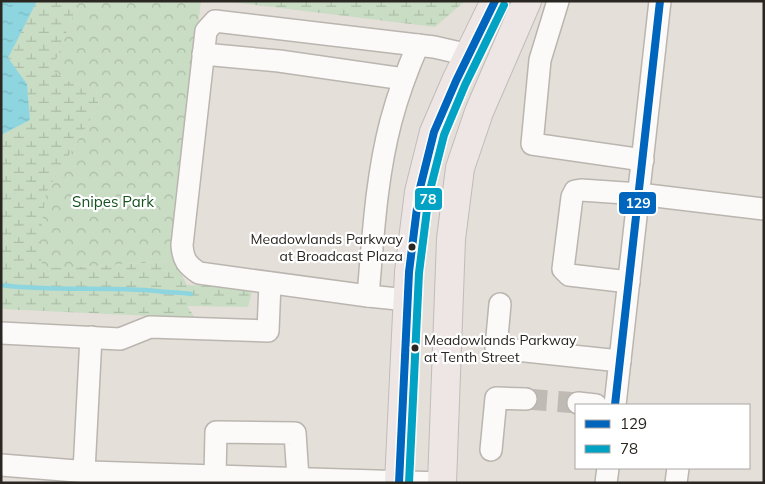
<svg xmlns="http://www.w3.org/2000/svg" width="765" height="484" font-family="Mulish,sans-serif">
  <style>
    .wetland { fill: url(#wetland-marsh) }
    .park { fill: url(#park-crowns) }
    .water { fill: url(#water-ripples) }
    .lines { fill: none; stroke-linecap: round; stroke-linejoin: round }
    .stream { stroke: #8dd5df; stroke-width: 4.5 }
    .minor-tunnel { stroke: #c0bab4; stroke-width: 21; stroke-dasharray: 21 11; stroke-linecap: butt }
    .minor-casing { stroke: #bab5af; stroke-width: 24 }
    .major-casing { stroke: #bfbcb9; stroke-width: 30 }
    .minor { stroke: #fbfaf9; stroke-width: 21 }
    .major { stroke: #eee5e5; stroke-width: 28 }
    .bus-1-casing { stroke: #fff; stroke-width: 11 }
    .bus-2-casing { stroke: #fff; stroke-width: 11 }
    .bus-1 { stroke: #0065bd; stroke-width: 8 }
    .bus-2 { stroke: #02a2c5; stroke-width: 8 }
    .bus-dot { fill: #2a2621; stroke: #fff; stroke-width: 2 }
    .labels { text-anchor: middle; stroke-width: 4.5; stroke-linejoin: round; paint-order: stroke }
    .bus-label { font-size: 14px; fill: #2a2621; stroke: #fff; text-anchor: end }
    .park-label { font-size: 15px; fill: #14521e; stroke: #fff }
    .line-badge { stroke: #fff; stroke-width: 2 }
    .badge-label { font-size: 14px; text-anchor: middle; font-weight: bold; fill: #fff }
  </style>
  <defs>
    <pattern id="wetland-marsh" width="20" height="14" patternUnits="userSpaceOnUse" patternTransform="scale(1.25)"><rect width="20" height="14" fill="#c9dcc4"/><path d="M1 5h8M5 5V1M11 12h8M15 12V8" fill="none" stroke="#adbda8"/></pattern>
    <pattern id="park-crowns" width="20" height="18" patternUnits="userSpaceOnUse" patternTransform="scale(1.25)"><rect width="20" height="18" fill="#c9dcc4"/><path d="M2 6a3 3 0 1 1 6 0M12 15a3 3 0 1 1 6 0" fill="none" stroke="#adbda8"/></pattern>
    <pattern id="water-ripples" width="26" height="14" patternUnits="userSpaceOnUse" patternTransform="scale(1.25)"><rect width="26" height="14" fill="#8dd5df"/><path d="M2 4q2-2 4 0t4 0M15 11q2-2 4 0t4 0" fill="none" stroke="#7ab7bf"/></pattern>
  </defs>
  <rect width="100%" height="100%" fill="#e5dfd9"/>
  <!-- wetland -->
  <g class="wetland">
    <path d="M 79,1 L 52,70 L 68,81 L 96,90 L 99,106 L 46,193 L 43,267 L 79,267 L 174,261 L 187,285 L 253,288 L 248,307 L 187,306 L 195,318 L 1,309 L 1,138 L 3,134 L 30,120 L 27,84 L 7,58 L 37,1 Z"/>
    <path d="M 223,1 L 465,1 L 435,27 Z"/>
  </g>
  <!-- park -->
  <path class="park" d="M 79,1 L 201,1 L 173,230 L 174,261 L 79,267 L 43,268 L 39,248 L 46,193 L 99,106 L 96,90 L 68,81 L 52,70 Z"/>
  <!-- water -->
  <path class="water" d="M 1,1 L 37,1 L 8,58 L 27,84 L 30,120 L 3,134 L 1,138 Z"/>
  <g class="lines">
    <!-- stream -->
    <path class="stream" d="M 1,285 C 53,292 105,286 157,291 C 169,293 180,292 191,294"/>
    <!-- minor-tunnel -->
    <path class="minor-tunnel" d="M 526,399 L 578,403"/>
    <defs>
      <g id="minor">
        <path d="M 558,1 L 540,60 L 532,144 L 643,160"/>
        <path d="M 203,54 L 279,61 L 404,79"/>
        <path d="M 629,282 L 569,275 L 563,269 L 572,197 L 575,191 L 581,190 L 639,194 L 764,209"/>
        <path d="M 368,296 C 373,238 376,178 391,121 C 398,95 407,70 418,45"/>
        <path d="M 408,300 L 368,296 L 199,273 C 187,265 183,260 182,245 L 206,31 L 215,21 L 434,47 L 469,55"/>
        <path d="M 500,304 L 496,348 L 620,361"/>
        <path d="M 1,333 L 120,339 L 150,327 L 268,331 L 270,283"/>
        <path d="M 578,403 L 596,405"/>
        <path d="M 615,405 L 660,1"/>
        <path d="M 491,450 L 496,398 L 526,399"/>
        <path d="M 1,465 L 89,472 L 441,483"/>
        <path d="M 84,471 L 91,337"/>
        <path d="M 215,475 L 216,432 L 295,433 L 298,478"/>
        <path d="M 606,483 L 608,468"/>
        <path d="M 676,483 L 678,468"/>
      </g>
      <g id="major">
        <path d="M 399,483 L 409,272 L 419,192 L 434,132 L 456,81 L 495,1"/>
        <path d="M 442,483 L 451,239 L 460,168 L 479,112 L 527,1"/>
      </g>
    </defs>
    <!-- minor casing -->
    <use href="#minor" class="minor-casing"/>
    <!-- major casing -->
    <use href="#major" class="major-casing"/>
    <!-- minor -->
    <use href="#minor" class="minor"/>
    <!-- major -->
    <use href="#major" class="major"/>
    <defs>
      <g id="bus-1">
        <path d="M 615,405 L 660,1"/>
        <path d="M 399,483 L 409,272 L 419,192 L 434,132 L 456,81 L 495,1"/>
      </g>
      <path id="bus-2" d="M 409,483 L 419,273 L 429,194 L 444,135 L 465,85 L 504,5"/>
    </defs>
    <!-- bus-1 casing -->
    <use href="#bus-1" class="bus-1-casing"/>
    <!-- bus-2 casing -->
    <use href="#bus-2" class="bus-2-casing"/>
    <!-- bus-1 -->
    <use href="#bus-1" class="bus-1"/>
    <!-- bus-2 -->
    <use href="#bus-2" class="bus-2"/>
  </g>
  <!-- markers -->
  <g class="bus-dot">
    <circle cx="412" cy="247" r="4.5"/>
    <circle cx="415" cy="348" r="4.5"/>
  </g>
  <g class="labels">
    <!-- bus labels -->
    <g class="bus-label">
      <text x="403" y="244">Meadowlands Parkway<tspan x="403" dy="17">at Broadcast Plaza</tspan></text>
      <text x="424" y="345" text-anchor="start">Meadowlands Parkway<tspan x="424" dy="17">at Tenth Street</tspan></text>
    </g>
    <!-- park labels -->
    <g class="park-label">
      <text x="113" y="207">Snipes Park</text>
    </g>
  </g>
  <g class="line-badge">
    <rect x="414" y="187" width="29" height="24" rx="5" fill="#02a2c5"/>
    <rect x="618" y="191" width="39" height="24" rx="5" fill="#0065bd"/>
  </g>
  <g class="badge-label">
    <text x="428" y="204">78</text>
    <text x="638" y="208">129</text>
  </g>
  <!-- border -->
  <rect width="765" height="484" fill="none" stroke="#2a2621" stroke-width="5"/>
  <!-- legend -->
  <rect x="575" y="404" width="175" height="65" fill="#ffffff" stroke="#aaa8a6"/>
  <rect x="585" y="420" width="25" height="8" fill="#0065bd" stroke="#aaa8a6"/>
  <text x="620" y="429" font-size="15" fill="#2a2621">129</text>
  <rect x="585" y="445" width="25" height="8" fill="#02a2c5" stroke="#aaa8a6"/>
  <text x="620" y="454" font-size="15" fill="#2a2621">78</text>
</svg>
